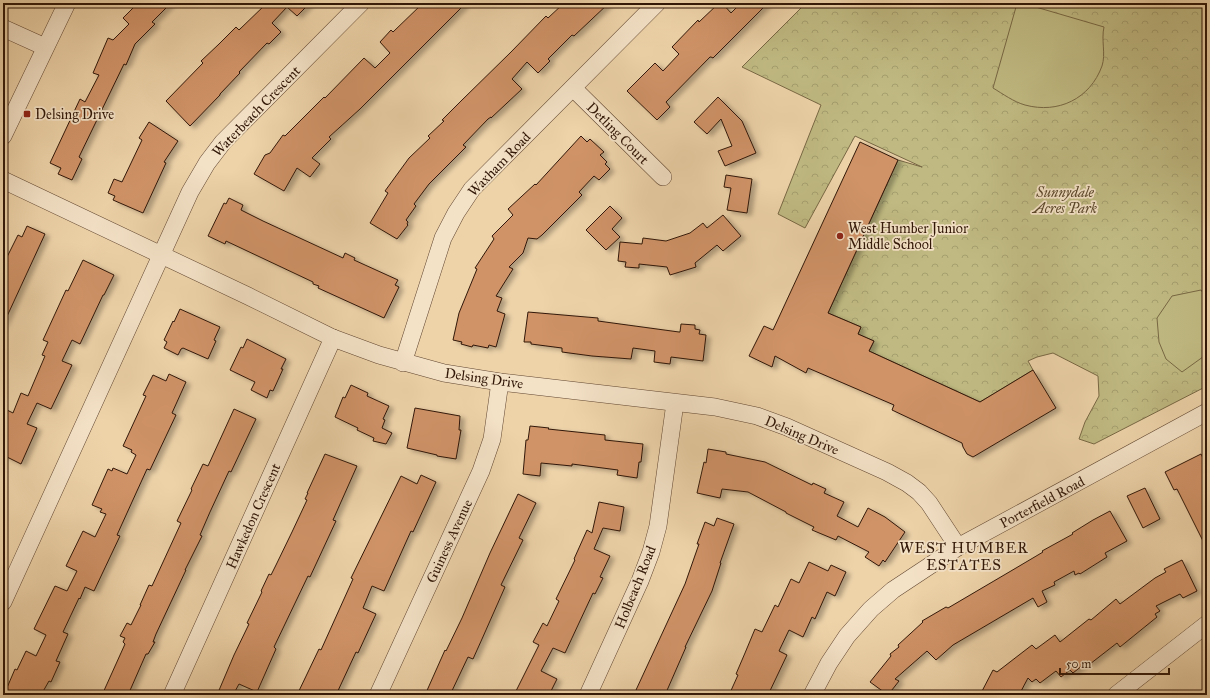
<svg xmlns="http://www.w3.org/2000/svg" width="1210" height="698" font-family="'IM FELL Great Primer',serif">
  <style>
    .park { fill: url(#park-crowns); stroke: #786844 }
    .pitch { fill: #c0ba82; stroke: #786844 }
    .building { fill: #d09367; stroke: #311707; filter: url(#shadow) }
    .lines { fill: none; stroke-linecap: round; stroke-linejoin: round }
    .street-casing { stroke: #604630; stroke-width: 18 }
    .street { stroke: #f4e2c7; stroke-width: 17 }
    .poi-dot { fill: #8f2418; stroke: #f4e2c7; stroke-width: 1.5 }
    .labels { text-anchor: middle; stroke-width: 3.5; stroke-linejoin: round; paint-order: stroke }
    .street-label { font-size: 14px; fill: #311707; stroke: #f4e2c7 }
    .poi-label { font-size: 14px; fill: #311707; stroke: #f4e2c7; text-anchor: start }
    .park-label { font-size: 14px; font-style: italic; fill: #5c482c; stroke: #f4e2c7 }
    .neighbourhood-label { font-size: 15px; letter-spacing: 1px; fill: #311707; stroke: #f4e2c7 }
  </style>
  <defs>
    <pattern id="park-crowns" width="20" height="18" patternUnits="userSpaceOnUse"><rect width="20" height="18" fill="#c0ba82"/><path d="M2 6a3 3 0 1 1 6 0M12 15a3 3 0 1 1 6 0" fill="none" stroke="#a59f6f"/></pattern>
    <filter id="shadow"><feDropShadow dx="4.5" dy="2.5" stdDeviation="2" flood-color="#0004"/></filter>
  </defs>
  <rect width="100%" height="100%" fill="#eed3a9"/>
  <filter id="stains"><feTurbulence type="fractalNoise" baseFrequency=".005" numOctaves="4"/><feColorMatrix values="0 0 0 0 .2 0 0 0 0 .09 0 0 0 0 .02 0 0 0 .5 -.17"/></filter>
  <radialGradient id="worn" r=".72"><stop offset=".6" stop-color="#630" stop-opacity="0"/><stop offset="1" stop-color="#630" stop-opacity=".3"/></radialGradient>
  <!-- park -->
  <path class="park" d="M 806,3 L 1207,3 L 1207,386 L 1094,444 L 1079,439 L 1085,422 L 1099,396 L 1098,376 L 1053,353 L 1037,357 L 1028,361 L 1033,370 L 980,402 L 869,351 L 874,341 L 858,334 L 861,327 L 828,313 L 898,160 L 922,167 L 855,136 L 805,228 L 778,214 L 821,105 L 742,67 Z"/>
  <!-- pitch -->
  <g class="pitch">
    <path d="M 1022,3 L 1104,27 C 1101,40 1106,54 1102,66 C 1090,99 1058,114 1025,105 C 1014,102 1003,94 993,88 L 1016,7 Z"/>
    <path d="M 1201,290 L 1207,299 L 1207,354 L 1182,372 L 1166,359 L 1159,342 L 1157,318 L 1172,296 Z"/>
  </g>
  <!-- building -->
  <g class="building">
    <path d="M 138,3 L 171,3 L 152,22 L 155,24 L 135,44 L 126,65 L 124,64 L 79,157 L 82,159 L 72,180 L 58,174 L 61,168 L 50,163 L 80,99 L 85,102 L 99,75 L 93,73 L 108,38 L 113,40 L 129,24 L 123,18 Z"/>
    <path d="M 267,3 L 310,3 L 297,16 L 287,7 L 272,23 L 281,32 L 269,44 L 267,43 L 239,72 L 240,73 L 220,94 L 220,95 L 190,126 L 166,101 L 203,63 L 201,61 L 219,44 L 236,27 L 239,30 Z"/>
    <path d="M 423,3 L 466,3 L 360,109 L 329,137 L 331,139 L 312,158 L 320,164 L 310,177 L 297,168 L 284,191 L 254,174 L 265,155 L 270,153 L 283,135 L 285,136 L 324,97 L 325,98 L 364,58 L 375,68 L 390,53 L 380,42 L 391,30 L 393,32 Z"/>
    <path d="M 564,3 L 609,3 L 574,36 L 572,35 L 548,59 L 550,61 L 538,73 L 527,62 L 512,79 L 522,89 L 491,118 L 491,117 L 488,119 L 463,145 L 466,147 L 429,184 L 414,204 L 416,206 L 406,220 L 408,222 L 407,224 L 408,225 L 397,239 L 370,223 L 388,193 L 385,191 L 409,158 L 430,138 L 428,136 L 444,121 L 442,120 L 461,101 L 511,52 L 546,16 L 548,18 Z"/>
    <path d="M 719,3 L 722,3 L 731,13 L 741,3 L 768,3 L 713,58 L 711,57 L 710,57 L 666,102 L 670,107 L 657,120 L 627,91 L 655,63 L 663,71 L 679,54 L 672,47 L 698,20 L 699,22 Z"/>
    <path d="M 718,97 L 742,121 L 756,153 L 725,166 L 718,151 L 732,146 L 721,119 L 707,134 L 694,122 Z"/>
    <path d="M 149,122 L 178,141 L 164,162 L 166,163 L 143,213 L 113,200 L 115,196 L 108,193 L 114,179 L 122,182 L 142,140 L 139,138 Z"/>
    <path d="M 581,136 L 587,142 L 590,139 L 604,152 L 600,155 L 607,162 L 605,164 L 610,169 L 599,180 L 594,176 L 579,192 L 582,195 L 542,235 L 537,239 L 528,238 L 523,253 L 509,267 L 513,269 L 496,296 L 502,298 L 497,311 L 505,314 L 496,347 L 489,345 L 488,348 L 473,345 L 472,347 L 461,344 L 462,342 L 453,340 L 459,313 L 477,269 L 475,268 L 494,239 L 492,236 L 513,215 L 508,209 L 535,184 L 536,185 Z"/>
    <path d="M 860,142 L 898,160 L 828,313 L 861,327 L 858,334 L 874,341 L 869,351 L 980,402 L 1033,370 L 1056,408 L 973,457 L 967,454 L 963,447 L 962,443 L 892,410 L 894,405 L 808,368 L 806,373 L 775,356 L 772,367 L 749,356 L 764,326 L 773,330 Z"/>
    <path d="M 726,175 L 752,179 L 747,213 L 727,210 L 731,188 L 724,187 Z"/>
    <path d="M 229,198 L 243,205 L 241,210 L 263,221 L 343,258 L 345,253 L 355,258 L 354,260 L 398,280 L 395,285 L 399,287 L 384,318 L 318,288 L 319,286 L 313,284 L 313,282 L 226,241 L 225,244 L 208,236 L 224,203 L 226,204 Z"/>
    <path d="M 610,206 L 622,218 L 612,229 L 620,237 L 606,250 L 586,230 Z"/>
    <path d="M 723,215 L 741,236 L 723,251 L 717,245 L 695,263 L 696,267 L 670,275 L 667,267 L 639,264 L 639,268 L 625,267 L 626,262 L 618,261 L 620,242 L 642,244 L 643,238 L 666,241 L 690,233 L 703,223 L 707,228 Z"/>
    <path d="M 27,226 L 45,234 L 3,325 L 3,265 L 18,235 L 22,237 Z"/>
    <path d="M 83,260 L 114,275 L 104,295 L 103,295 L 80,344 L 72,340 L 62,361 L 72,365 L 51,409 L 37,403 L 27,424 L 37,428 L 21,464 L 3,455 L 3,419 L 7,410 L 13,413 L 21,393 L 28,396 L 45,356 L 42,355 L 48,342 L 43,340 L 66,290 L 68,291 Z"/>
    <path d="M 180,309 L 220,327 L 214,340 L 216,341 L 208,359 L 183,348 L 181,349 L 178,355 L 164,348 L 167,342 L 164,340 L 173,321 L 174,322 Z"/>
    <path d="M 528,312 L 598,318 L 598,321 L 679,332 L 680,332 L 681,324 L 695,325 L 695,329 L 700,330 L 699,334 L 706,335 L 703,361 L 671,357 L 670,364 L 654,362 L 655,351 L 633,348 L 631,359 L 592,356 L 562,352 L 562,348 L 531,344 L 531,342 L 524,342 Z"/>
    <path d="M 247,339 L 286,359 L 281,369 L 283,369 L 273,391 L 270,390 L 267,398 L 251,390 L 255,382 L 230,370 L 241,347 L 243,348 Z"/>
    <path d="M 169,374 L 186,382 L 172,413 L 176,415 L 150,470 L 147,469 L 117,535 L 120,536 L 94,591 L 85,587 L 80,599 L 79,598 L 63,632 L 68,634 L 56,661 L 60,662 L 51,682 L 49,681 L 41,695 L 16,695 L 6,690 L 15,669 L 17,670 L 26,651 L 36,656 L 46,635 L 34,629 L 55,586 L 67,591 L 77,571 L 66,566 L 83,531 L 95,537 L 106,514 L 100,512 L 102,509 L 92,505 L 108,469 L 112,471 L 113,468 L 127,474 L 136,455 L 131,452 L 132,450 L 123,446 L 146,396 L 143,395 L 153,375 L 166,381 Z"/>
    <path d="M 351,385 L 368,393 L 367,396 L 389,406 L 383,419 L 385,420 L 382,428 L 392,433 L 386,444 L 373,441 L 374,438 L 357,430 L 358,428 L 335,417 L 343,397 L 345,398 Z"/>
    <path d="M 415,408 L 460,416 L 459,430 L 461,430 L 456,459 L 437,456 L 437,455 L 407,448 Z"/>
    <path d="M 234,409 L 256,419 L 231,472 L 229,471 L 210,512 L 200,535 L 202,536 L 185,570 L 186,570 L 156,634 L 153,642 L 155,642 L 148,654 L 146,654 L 128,695 L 102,695 L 125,644 L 123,642 L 125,638 L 120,636 L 127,623 L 131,625 L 141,605 L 140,605 L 149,585 L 152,586 L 181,523 L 177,521 L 192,490 L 191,489 L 203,464 L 208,466 Z"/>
    <path d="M 530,426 L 549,428 L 548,429 L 605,435 L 605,440 L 643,444 L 641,462 L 639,462 L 637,478 L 617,475 L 618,470 L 572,464 L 572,466 L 541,463 L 540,476 L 523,474 L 526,440 L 528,440 Z"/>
    <path d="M 708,449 L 726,452 L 726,454 L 765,462 L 812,485 L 813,483 L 826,489 L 824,493 L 844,502 L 837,516 L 858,527 L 868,508 L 885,517 L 905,532 L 885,562 L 883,560 L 879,566 L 865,557 L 869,552 L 838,536 L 836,540 L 812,530 L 814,527 L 786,513 L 786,512 L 748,492 L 722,489 L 720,498 L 697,493 L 704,462 L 706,463 Z"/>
    <path d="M 325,454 L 357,466 L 333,520 L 336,521 L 310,577 L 308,576 L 274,647 L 276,649 L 257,692 L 239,684 L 233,695 L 217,695 L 234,655 L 249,624 L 247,623 L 262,592 L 261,591 L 269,574 L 271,575 L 276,565 L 292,532 L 307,500 L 305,499 L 308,493 L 307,493 Z"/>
    <path d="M 1201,454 L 1207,466 L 1207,549 L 1177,489 L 1174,490 L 1165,472 Z"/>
    <path d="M 421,475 L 436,482 L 413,532 L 411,531 L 384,591 L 372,586 L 363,608 L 376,614 L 358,653 L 356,652 L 336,695 L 297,695 L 319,649 L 321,650 L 353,579 L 351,578 L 401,476 L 417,484 Z"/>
    <path d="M 1145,488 L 1160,519 L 1143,528 L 1127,496 Z"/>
    <path d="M 518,494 L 536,503 L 519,538 L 523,540 L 501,585 L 505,587 L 482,639 L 473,659 L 468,657 L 450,695 L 425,695 L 445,650 L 446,651 L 462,618 L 490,553 Z"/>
    <path d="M 599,502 L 624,507 L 620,531 L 603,528 L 594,549 L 610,556 L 600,577 L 603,578 L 595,594 L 593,593 L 565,653 L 553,648 L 541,671 L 557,679 L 549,695 L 514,695 L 539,645 L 533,642 L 543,623 L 547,626 L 559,601 L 556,599 L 575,560 L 574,559 L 587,530 L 592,533 Z"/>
    <path d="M 1110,511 L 1127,541 L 1105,553 L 1107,557 L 1080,574 L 1079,573 L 1075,575 L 1074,571 L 1054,582 L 1055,585 L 1042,591 L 1047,602 L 1038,607 L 1033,598 L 953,645 L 936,660 L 927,651 L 895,679 L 899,681 L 888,695 L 870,682 L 891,656 L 890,654 L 899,647 L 898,645 L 923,622 L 922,621 L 946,607 L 948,608 L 1016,568 L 1043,552 L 1042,551 L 1073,534 L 1072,533 L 1093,520 Z"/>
    <path d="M 717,518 L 734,524 L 720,563 L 721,563 L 712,591 L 685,647 L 686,647 L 665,695 L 637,695 L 639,691 L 636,690 L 685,584 L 699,544 L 697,544 L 705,522 L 714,526 Z"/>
    <path d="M 1182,560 L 1197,591 L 1183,598 L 1180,594 L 1156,606 L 1160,611 L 1155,614 L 1157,617 L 1120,647 L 1117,643 L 1090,664 L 1088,661 L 1073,673 L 1070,670 L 1061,677 L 1056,671 L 1040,683 L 1036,679 L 1032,682 L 1028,678 L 1019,695 L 980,695 L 993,670 L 997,672 L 1032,645 L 1036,649 L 1055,635 L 1060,642 L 1089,619 L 1091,620 L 1116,599 L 1120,604 L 1155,578 L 1166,572 L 1164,569 Z"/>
    <path d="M 809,562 L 828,571 L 831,565 L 846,572 L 835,596 L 827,592 L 815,619 L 812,617 L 803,637 L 789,630 L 779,651 L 787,655 L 768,695 L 729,695 L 738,675 L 736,674 L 745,653 L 755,629 L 762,632 L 775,605 L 778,607 L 791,579 L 799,583 Z"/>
  </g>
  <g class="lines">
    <defs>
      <g id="street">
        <path d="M 3,28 L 45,47"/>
        <path d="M 573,88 L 663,177"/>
        <path d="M 3,136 L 67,3"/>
        <path d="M 3,180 L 248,296 L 333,338 L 379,355 L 444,373 L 500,382 L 715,407 L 757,416 L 787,427 L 887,472 L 907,483 L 919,492 L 929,503 L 958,547"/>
        <path d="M 403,363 L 443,238 L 456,213 L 472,189 L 657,3"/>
        <path d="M 3,602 L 190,192 L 207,163 L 223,142 L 361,3"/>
        <path d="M 172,695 L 333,338"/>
        <path d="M 378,695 L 481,471 L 492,439 L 500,382"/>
        <path d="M 588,695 L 640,581 L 651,552 L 658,526 L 675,403"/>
        <path d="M 812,695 L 829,663 L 847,636 L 871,609 L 893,590 L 958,547 L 1207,412"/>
        <path d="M 1116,695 L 1207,624"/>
      </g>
    </defs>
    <!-- street casing -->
    <use href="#street" class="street-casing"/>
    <!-- street -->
    <use href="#street" class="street"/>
  </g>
  <!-- markers -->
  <g class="poi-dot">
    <rect x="23" y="110" width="8" height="8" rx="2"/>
    <circle cx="840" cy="236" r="4"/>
  </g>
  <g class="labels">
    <!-- street labels -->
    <g class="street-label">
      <text transform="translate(256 111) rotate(-46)" y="5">Waterbeach Crescent</text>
      <text transform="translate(618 133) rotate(45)" y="5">Detling Court</text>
      <text transform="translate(499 164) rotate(-46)" y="5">Waxham Road</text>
      <text transform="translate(484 378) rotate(8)" y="5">Delsing Drive</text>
      <text transform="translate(802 435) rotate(23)" y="5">Delsing Drive</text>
      <text transform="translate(1042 502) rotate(-28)" y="5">Porterfield Road</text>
      <text transform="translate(253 516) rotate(-66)" y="5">Hawkedon Crescent</text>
      <text transform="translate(449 541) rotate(-65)" y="5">Guiness Avenue</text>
      <text transform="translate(635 587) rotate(-68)" y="5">Holbeach Road</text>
    </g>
    <!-- poi labels -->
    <g class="poi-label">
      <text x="35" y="119">Delsing Drive</text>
      <text x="848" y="233">West Humber Junior<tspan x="848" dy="16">Middle School</tspan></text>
    </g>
    <!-- park labels -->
    <g class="park-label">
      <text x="1065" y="197">Sunnydale<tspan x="1065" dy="16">Acres Park</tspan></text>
    </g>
    <!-- neighbourhood labels -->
    <g class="neighbourhood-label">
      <text x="964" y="553">WEST HUMBER<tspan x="964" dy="17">ESTATES</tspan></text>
    </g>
  </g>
  <!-- margin -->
  <rect width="1210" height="698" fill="none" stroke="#eed3a9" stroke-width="16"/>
  <rect x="4" y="4" width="1202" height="690" fill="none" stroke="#311707" stroke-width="2"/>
  <rect x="8" y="8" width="1194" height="682" fill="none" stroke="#311707"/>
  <!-- scale -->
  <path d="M1060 668v6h109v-6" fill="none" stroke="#311707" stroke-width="2"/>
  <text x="1066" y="668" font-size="12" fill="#311707" stroke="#f4e2c7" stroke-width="3" paint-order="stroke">50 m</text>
  <rect width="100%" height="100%" filter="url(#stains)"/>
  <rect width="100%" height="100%" fill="url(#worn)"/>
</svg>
